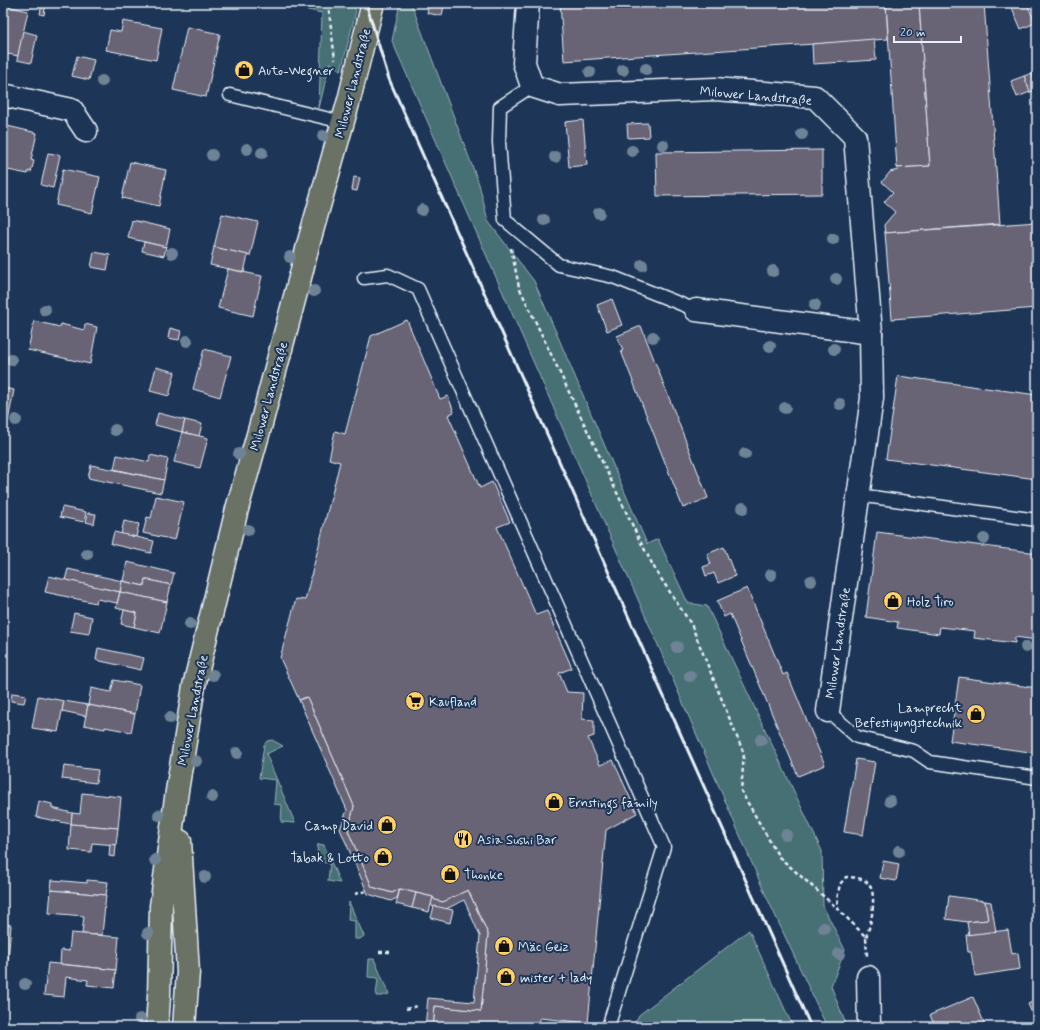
<svg xmlns="http://www.w3.org/2000/svg" width="1040" height="1030" font-family="Mynerve,sans-serif">
  <style>
    .green { fill: #476f74; stroke: #98b0b6 }
    .building { fill: #686374; stroke: #e8f1f8 }
    .lines { fill: none; stroke-linecap: round; stroke-linejoin: round }
    .service-casing { stroke: #e8f1f8; stroke-width: 15 }
    .minor-casing { stroke: #e8f1f8; stroke-width: 25 }
    .primary-casing { stroke: #e8f1f8; stroke-width: 25 }
    .path { stroke: #e8f1f8; stroke-width: 2.5; stroke-dasharray: 4 3; stroke-linecap: butt }
    .service { stroke: #1d3557; stroke-width: 12 }
    .minor { stroke: #1d3557; stroke-width: 22 }
    .primary { stroke: #6b7165; stroke-width: 22 }
    .rail { stroke: #e8f1f8; stroke-width: 3 }
    .tree { fill: #6e8496 }
    .labels { text-anchor: middle; stroke-width: 4; stroke-linejoin: round; paint-order: stroke }
    .poi-label { font-size: 13px; fill: #e8f1f8; stroke: #1d3557; text-anchor: start }
    .street-label { font-size: 13px; fill: #e8f1f8; stroke: #1d3557 }
  </style>
  <rect width="100%" height="100%" fill="#1d3557"/>
  <filter id="ink" filterUnits="userSpaceOnUse"><feTurbulence type="fractalNoise" baseFrequency=".025" numOctaves="2"/><feDisplacementMap in="SourceGraphic" scale="8" xChannelSelector="R" yChannelSelector="G"/><feConvolveMatrix kernelMatrix="1 2 1 2 8 2 1 2 1" color-interpolation-filters="sRGB"/></filter>
  <g filter="url(#ink)">
    <!-- green -->
    <g class="green">
      <path d="M 275,3 L 353,3 L 356,11 L 341,71 L 330,62 L 319,108 L 322,13 Z"/>
      <path d="M 400,3 L 411,3 L 479,184 L 488,221 L 534,281 L 647,544 L 658,539 L 688,603 L 707,606 L 822,851 L 823,906 L 845,950 L 831,986 L 847,1027 L 827,1027 L 763,889 L 658,645 L 392,41 Z"/>
      <path d="M 272,740 L 283,746 L 266,754 L 295,823 L 281,822 L 282,805 L 274,804 L 276,780 L 259,778 L 264,745 L 267,741 Z"/>
      <path d="M 318,844 L 324,845 L 340,883 L 328,881 L 330,863 L 316,862 Z"/>
      <path d="M 349,902 L 364,936 L 360,939 L 355,939 L 355,921 L 348,920 Z"/>
      <path d="M 749,930 L 793,1027 L 633,1027 L 639,1015 Z"/>
      <path d="M 369,959 L 374,959 L 389,994 L 382,996 L 376,996 L 378,978 L 368,977 Z"/>
    </g>
    <!-- building -->
    <g class="building">
      <path d="M 42,3 L 46,3 L 44,15 L 40,14 Z"/>
      <path d="M 429,3 L 444,5 L 442,16 L 427,13 Z"/>
      <path d="M 560,3 L 886,3 L 888,39 L 564,61 Z"/>
      <path d="M 886,3 L 919,3 L 930,166 L 897,168 Z"/>
      <path d="M 919,3 L 984,3 L 1000,224 L 885,233 L 884,225 L 895,212 L 884,202 L 893,192 L 882,182 L 890,172 L 898,170 L 897,168 L 930,166 Z"/>
      <path d="M 1010,3 L 1027,3 L 1035,23 L 1021,29 Z"/>
      <path d="M 3,5 L 28,11 L 18,56 L 3,53 Z"/>
      <path d="M 123,21 L 162,28 L 156,60 L 106,50 L 110,30 L 121,32 Z"/>
      <path d="M 187,27 L 220,34 L 206,97 L 173,90 Z"/>
      <path d="M 23,31 L 37,35 L 31,63 L 17,60 Z"/>
      <path d="M 874,39 L 876,60 L 813,64 L 812,44 Z"/>
      <path d="M 77,56 L 94,60 L 89,80 L 72,76 Z"/>
      <path d="M 1032,73 L 1037,90 L 1030,92 L 1024,76 Z"/>
      <path d="M 1024,76 L 1030,92 L 1017,97 L 1011,81 Z"/>
      <path d="M 583,120 L 587,165 L 569,167 L 565,122 Z"/>
      <path d="M 648,123 L 649,137 L 628,138 L 627,124 Z"/>
      <path d="M 3,125 L 37,133 L 31,160 L 34,161 L 31,172 L 28,171 L 28,174 L 3,169 Z"/>
      <path d="M 822,150 L 822,194 L 657,196 L 656,152 Z"/>
      <path d="M 48,153 L 60,155 L 53,188 L 41,185 Z"/>
      <path d="M 130,162 L 166,170 L 159,206 L 122,198 Z"/>
      <path d="M 63,169 L 100,177 L 92,213 L 56,205 Z"/>
      <path d="M 354,177 L 360,178 L 357,191 L 352,190 Z"/>
      <path d="M 222,214 L 258,222 L 250,256 L 214,247 Z"/>
      <path d="M 132,220 L 170,229 L 166,247 L 128,238 Z"/>
      <path d="M 1037,222 L 1037,308 L 892,319 L 885,233 Z"/>
      <path d="M 144,242 L 166,247 L 164,256 L 142,251 Z"/>
      <path d="M 214,247 L 248,255 L 244,272 L 210,265 Z"/>
      <path d="M 94,252 L 110,255 L 107,270 L 91,267 Z"/>
      <path d="M 228,269 L 262,276 L 253,316 L 218,308 Z"/>
      <path d="M 612,299 L 622,325 L 607,331 L 597,305 Z"/>
      <path d="M 407,320 L 440,399 L 448,396 L 454,412 L 448,415 L 480,488 L 492,482 L 510,522 L 497,527 L 536,615 L 547,611 L 572,668 L 559,673 L 567,692 L 583,693 L 582,719 L 594,720 L 594,736 L 588,738 L 600,765 L 613,760 L 637,813 L 606,830 L 588,1023 L 540,1018 L 539,1027 L 433,1027 L 435,1006 L 481,1011 L 488,934 L 468,890 L 443,902 L 435,900 L 433,897 L 400,889 L 392,893 L 372,887 L 348,831 L 354,806 L 307,697 L 299,700 L 280,658 L 296,599 L 305,600 L 340,462 L 329,459 L 335,431 L 345,434 L 371,336 Z"/>
      <path d="M 34,321 L 60,327 L 61,324 L 84,330 L 85,324 L 97,327 L 90,364 L 28,350 Z"/>
      <path d="M 641,326 L 708,498 L 683,508 L 621,351 L 623,350 L 617,336 Z"/>
      <path d="M 170,328 L 181,331 L 179,340 L 168,338 Z"/>
      <path d="M 204,349 L 231,356 L 220,397 L 193,389 Z"/>
      <path d="M 156,367 L 175,372 L 169,396 L 150,391 Z"/>
      <path d="M 898,376 L 1037,395 L 1037,479 L 886,459 Z"/>
      <path d="M 3,388 L 14,390 L 8,421 L 3,420 Z"/>
      <path d="M 158,413 L 185,420 L 182,432 L 155,425 Z"/>
      <path d="M 185,420 L 202,424 L 199,436 L 182,432 Z"/>
      <path d="M 182,432 L 208,438 L 200,468 L 174,462 Z"/>
      <path d="M 117,455 L 149,462 L 150,455 L 168,459 L 164,480 L 114,469 Z"/>
      <path d="M 91,465 L 164,480 L 161,493 L 88,478 Z"/>
      <path d="M 156,496 L 184,502 L 175,540 L 143,533 L 147,517 L 151,518 Z"/>
      <path d="M 62,507 L 86,512 L 84,522 L 60,517 Z"/>
      <path d="M 88,513 L 96,514 L 94,524 L 86,522 Z"/>
      <path d="M 124,521 L 139,524 L 136,537 L 121,534 Z"/>
      <path d="M 114,532 L 154,541 L 151,553 L 111,544 Z"/>
      <path d="M 877,532 L 1037,553 L 1037,640 L 1015,637 L 1015,643 L 974,638 L 975,631 L 940,627 L 939,634 L 897,628 L 898,622 L 866,617 Z"/>
      <path d="M 724,547 L 735,576 L 718,583 L 714,573 L 706,576 L 703,567 L 711,564 L 707,554 Z"/>
      <path d="M 127,562 L 174,573 L 171,585 L 145,579 L 144,586 L 123,581 Z"/>
      <path d="M 68,569 L 122,581 L 120,592 L 65,580 Z"/>
      <path d="M 49,576 L 120,592 L 117,603 L 97,599 L 96,603 L 45,592 Z"/>
      <path d="M 145,579 L 171,585 L 167,602 L 120,592 L 122,581 L 144,586 Z"/>
      <path d="M 747,588 L 783,675 L 787,673 L 825,765 L 798,776 L 730,614 L 724,617 L 717,601 Z"/>
      <path d="M 120,592 L 167,602 L 160,633 L 134,627 L 137,613 L 116,608 Z"/>
      <path d="M 124,610 L 137,613 L 134,627 L 121,624 Z"/>
      <path d="M 74,613 L 92,617 L 89,634 L 70,631 Z"/>
      <path d="M 98,648 L 144,658 L 141,670 L 96,660 Z"/>
      <path d="M 959,677 L 1037,688 L 1037,753 L 950,741 Z"/>
      <path d="M 114,680 L 140,685 L 135,714 L 88,705 L 91,688 L 111,692 Z"/>
      <path d="M 12,693 L 26,695 L 24,703 L 11,701 Z"/>
      <path d="M 38,696 L 64,701 L 58,732 L 32,728 Z"/>
      <path d="M 307,697 L 354,806 L 348,831 L 372,887 L 392,893 L 400,889 L 397,898 L 391,901 L 368,894 L 340,829 L 347,810 L 299,700 Z"/>
      <path d="M 64,701 L 88,705 L 86,716 L 62,711 Z"/>
      <path d="M 88,705 L 135,714 L 131,732 L 105,727 L 105,729 L 84,725 Z"/>
      <path d="M 856,759 L 875,762 L 863,835 L 844,832 Z"/>
      <path d="M 64,766 L 98,770 L 96,783 L 62,779 Z"/>
      <path d="M 82,793 L 121,797 L 118,828 L 71,824 L 72,813 L 80,814 Z"/>
      <path d="M 39,801 L 52,804 L 52,808 L 72,813 L 71,824 L 36,817 Z"/>
      <path d="M 71,824 L 118,828 L 116,845 L 92,843 L 91,852 L 69,850 Z"/>
      <path d="M 110,844 L 116,845 L 115,857 L 109,856 Z"/>
      <path d="M 883,861 L 899,864 L 896,881 L 880,878 Z"/>
      <path d="M 52,880 L 87,883 L 87,880 L 108,882 L 106,895 L 51,890 Z"/>
      <path d="M 400,889 L 416,893 L 412,908 L 396,904 Z"/>
      <path d="M 51,890 L 106,895 L 102,935 L 82,934 L 84,916 L 49,913 Z"/>
      <path d="M 468,890 L 488,934 L 481,1011 L 435,1006 L 433,1027 L 425,1027 L 428,998 L 474,1002 L 480,936 L 464,900 L 444,910 L 433,907 L 431,904 L 433,897 L 435,900 L 443,902 Z"/>
      <path d="M 416,893 L 433,897 L 429,912 L 412,908 Z"/>
      <path d="M 949,896 L 985,901 L 988,920 L 967,922 L 946,919 Z"/>
      <path d="M 985,901 L 991,902 L 996,932 L 969,935 L 967,922 L 988,920 Z"/>
      <path d="M 434,906 L 453,910 L 450,923 L 431,918 Z"/>
      <path d="M 3,924 L 11,925 L 8,961 L 3,960 Z"/>
      <path d="M 1008,930 L 1012,954 L 1018,953 L 1020,969 L 975,976 L 971,952 L 968,952 L 966,935 Z"/>
      <path d="M 71,933 L 119,937 L 116,970 L 60,964 L 61,950 L 69,951 Z"/>
      <path d="M 48,963 L 116,970 L 114,988 L 87,985 L 88,980 L 66,977 L 64,997 L 44,995 Z"/>
      <path d="M 973,997 L 986,1027 L 935,1027 L 930,1015 Z"/>
      <path d="M 1037,1000 L 1037,1025 L 1028,1004 Z"/>
    </g>
    <g class="lines">
      <defs>
        <g id="service">
          <path d="M 532,86 L 500,107 L 499,142 L 505,220 L 559,265 L 613,277 L 696,310"/>
          <path d="M 230,95 L 342,122"/>
          <path d="M 364,278 L 388,275 L 418,289 L 664,847 L 608,1027"/>
          <path d="M 858,495 L 1037,520"/>
          <path d="M 828,711 L 857,737 L 914,751 L 930,762 L 1037,778"/>
        </g>
        <g id="minor">
          <path d="M 528,3 L 524,63 L 532,86 L 560,95 L 715,89 L 815,97 L 855,137 L 871,333 L 872,398 L 828,711"/>
          <path d="M 3,95 L 72,110 L 86,131"/>
          <path d="M 696,310 L 871,333"/>
          <path d="M 868,977 L 869,1027"/>
        </g>
        <g id="primary">
          <path d="M 180,841 L 188,972 L 184,1027"/>
          <path d="M 157,1027 L 159,996 L 161,906 L 177,791 L 194,686 L 237,509 L 261,424 L 302,270 L 308,245 L 349,100 L 373,3"/>
        </g>
      </defs>
      <!-- service casing -->
      <use href="#service" class="service-casing"/>
      <!-- minor casing -->
      <use href="#minor" class="minor-casing"/>
      <!-- primary casing -->
      <use href="#primary" class="primary-casing"/>
      <!-- path -->
      <g class="path">
        <path d="M 328,3 L 335,60"/>
        <path d="M 511,248 L 519,287 L 639,539 L 656,571 L 691,624 L 744,754 L 741,791 L 779,857 L 838,909"/>
        <path d="M 355,894 L 366,891"/>
        <path d="M 866,937 C 871,925 876,900 871,888 C 867,878 855,877 846,877 L 840,884 L 837,899 L 838,909 L 866,937 L 867,956"/>
        <path d="M 379,952 L 393,952"/>
        <path d="M 406,1009 L 418,1006"/>
      </g>
      <!-- service -->
      <use href="#service" class="service"/>
      <!-- minor -->
      <use href="#minor" class="minor"/>
      <!-- primary -->
      <use href="#primary" class="primary"/>
      <!-- rail -->
      <path class="rail" d="M 366,3 L 389,79 L 811,1027"/>
    </g>
    <!-- trees -->
    <g class="tree">
      <circle cx="646" cy="69" r="6"/>
      <circle cx="623" cy="70" r="6"/>
      <circle cx="590" cy="72" r="6"/>
      <circle cx="102" cy="81" r="6"/>
      <circle cx="802" cy="134" r="6"/>
      <circle cx="323" cy="136" r="6"/>
      <circle cx="663" cy="145" r="6"/>
      <circle cx="247" cy="149" r="6"/>
      <circle cx="632" cy="151" r="6"/>
      <circle cx="262" cy="153" r="6"/>
      <circle cx="212" cy="155" r="6"/>
      <circle cx="555" cy="157" r="6"/>
      <circle cx="422" cy="210" r="6"/>
      <circle cx="599" cy="213" r="6"/>
      <circle cx="544" cy="220" r="6"/>
      <circle cx="833" cy="239" r="6"/>
      <circle cx="172" cy="253" r="6"/>
      <circle cx="290" cy="257" r="6"/>
      <circle cx="642" cy="265" r="6"/>
      <circle cx="773" cy="271" r="6"/>
      <circle cx="836" cy="279" r="6"/>
      <circle cx="314" cy="291" r="6"/>
      <circle cx="815" cy="305" r="6"/>
      <circle cx="45" cy="310" r="6"/>
      <circle cx="653" cy="337" r="6"/>
      <circle cx="187" cy="341" r="6"/>
      <circle cx="770" cy="346" r="6"/>
      <circle cx="834" cy="349" r="6"/>
      <circle cx="11" cy="360" r="6"/>
      <circle cx="840" cy="404" r="6"/>
      <circle cx="785" cy="408" r="6"/>
      <circle cx="16" cy="420" r="6"/>
      <circle cx="115" cy="430" r="6"/>
      <circle cx="239" cy="454" r="6"/>
      <circle cx="745" cy="454" r="6"/>
      <circle cx="743" cy="508" r="6"/>
      <circle cx="248" cy="530" r="6"/>
      <circle cx="984" cy="539" r="6"/>
      <circle cx="87" cy="554" r="6"/>
      <circle cx="771" cy="575" r="6"/>
      <circle cx="811" cy="581" r="6"/>
      <circle cx="190" cy="624" r="6"/>
      <circle cx="677" cy="647" r="6"/>
      <circle cx="1026" cy="647" r="6"/>
      <circle cx="213" cy="675" r="6"/>
      <circle cx="690" cy="676" r="6"/>
      <circle cx="170" cy="718" r="6"/>
      <circle cx="761" cy="740" r="6"/>
      <circle cx="237" cy="753" r="6"/>
      <circle cx="196" cy="761" r="6"/>
      <circle cx="212" cy="797" r="6"/>
      <circle cx="890" cy="801" r="6"/>
      <circle cx="159" cy="815" r="6"/>
      <circle cx="786" cy="835" r="6"/>
      <circle cx="899" cy="851" r="6"/>
      <circle cx="155" cy="860" r="6"/>
      <circle cx="205" cy="877" r="6"/>
      <circle cx="824" cy="928" r="6"/>
      <circle cx="148" cy="933" r="6"/>
      <circle cx="839" cy="954" r="6"/>
      <circle cx="25" cy="984" r="6"/>
      <circle cx="140" cy="1019" r="6"/>
    </g>
  </g>
  <!-- icons -->
  <defs>
    <symbol id="shop-disc" viewBox="-11 -11 22 22"><circle r="9.5" fill="#ffd166" stroke="#1d3557"/><path d="M-5-2.5h2.3a2.7 3.5 0 0 1 5.4 0H5L5.5 6h-11ZM-1.5-2.5h3a1.5 2.3 0 0 0-3 0Z" fill="#111"/></symbol>
    <symbol id="supermarket-disc" viewBox="-11 -11 22 22"><circle r="9.5" fill="#ffd166" stroke="#1d3557"/><path d="M-6-5.5h2.5l.6 2H6L4.5 2H-2.5L-4.4-4H-6ZM-1.5 3.2a1.3 1.3 0 1 0 .1 0ZM3 3.2a1.3 1.3 0 1 0 .1 0Z" fill="#111"/></symbol>
    <symbol id="restaurant-disc" viewBox="-11 -11 22 22"><circle r="9.5" fill="#ffd166" stroke="#1d3557"/><path d="M-5-6h1v4h1v-4h1v4h1v-4h1v5L-1.5 .5V6h-2V.5L-5-1ZM5-6V6H3V1.5H1.5Q1.5-4 5-6Z" fill="#111"/></symbol>
  </defs>
  <g fill-rule="evenodd">
    <use href="#shop-disc" x="233" y="59" width="22" height="22"/>
    <use href="#shop-disc" x="882" y="590" width="22" height="22"/>
    <use href="#supermarket-disc" x="404" y="690" width="22" height="22"/>
    <use href="#shop-disc" x="965" y="703" width="22" height="22"/>
    <use href="#shop-disc" x="543" y="791" width="22" height="22"/>
    <use href="#shop-disc" x="376" y="814" width="22" height="22"/>
    <use href="#restaurant-disc" x="452" y="828" width="22" height="22"/>
    <use href="#shop-disc" x="372" y="846" width="22" height="22"/>
    <use href="#shop-disc" x="439" y="863" width="22" height="22"/>
    <use href="#shop-disc" x="493" y="935" width="22" height="22"/>
    <use href="#shop-disc" x="495" y="966" width="22" height="22"/>
  </g>
  <g class="labels">
    <!-- poi labels -->
    <g class="poi-label">
      <text x="258" y="75">Auto-Wegner</text>
      <text x="907" y="606">Holz Tiro</text>
      <text x="429" y="706">Kaufland</text>
      <text x="962" y="712" text-anchor="end">Lamprecht<tspan x="962" dy="15">Befestigungstechnik</tspan></text>
      <text x="568" y="807">Ernstings family</text>
      <text x="373" y="830" text-anchor="end">Camp David</text>
      <text x="477" y="844">Asia Sushi Bar</text>
      <text x="369" y="862" text-anchor="end">Tabak &amp; Lotto</text>
      <text x="464" y="879">Thonke</text>
      <text x="518" y="951">Mäc Geiz</text>
      <text x="520" y="982">mister + lady</text>
    </g>
    <!-- street labels -->
    <g class="street-label">
      <text transform="translate(352 83) rotate(-76)" y="5">Milower Landstraße</text>
      <text transform="translate(756 95) rotate(5)" y="5">Milower Landstraße</text>
      <text transform="translate(268 396) rotate(-75)" y="5">Milower Landstraße</text>
      <text transform="translate(837 643) rotate(-82)" y="5">Milower Landstraße</text>
      <text transform="translate(192 710) rotate(-79)" y="5">Milower Landstraße</text>
    </g>
  </g>
  <!-- margin -->
  <rect width="1040" height="1030" fill="none" stroke="#1d3557" stroke-width="16"/>
  <rect x="8" y="8" width="1024" height="1014" fill="none" stroke="#e8f1f8" stroke-width="1.5" filter="url(#ink)"/>
  <!-- scale -->
  <path d="M894 36v6h67v-6" fill="none" stroke="#e8f1f8" stroke-width="2"/>
  <text x="900" y="36" font-size="12" fill="#e8f1f8" stroke="#1d3557" stroke-width="3" paint-order="stroke">20 m</text>
</svg>
